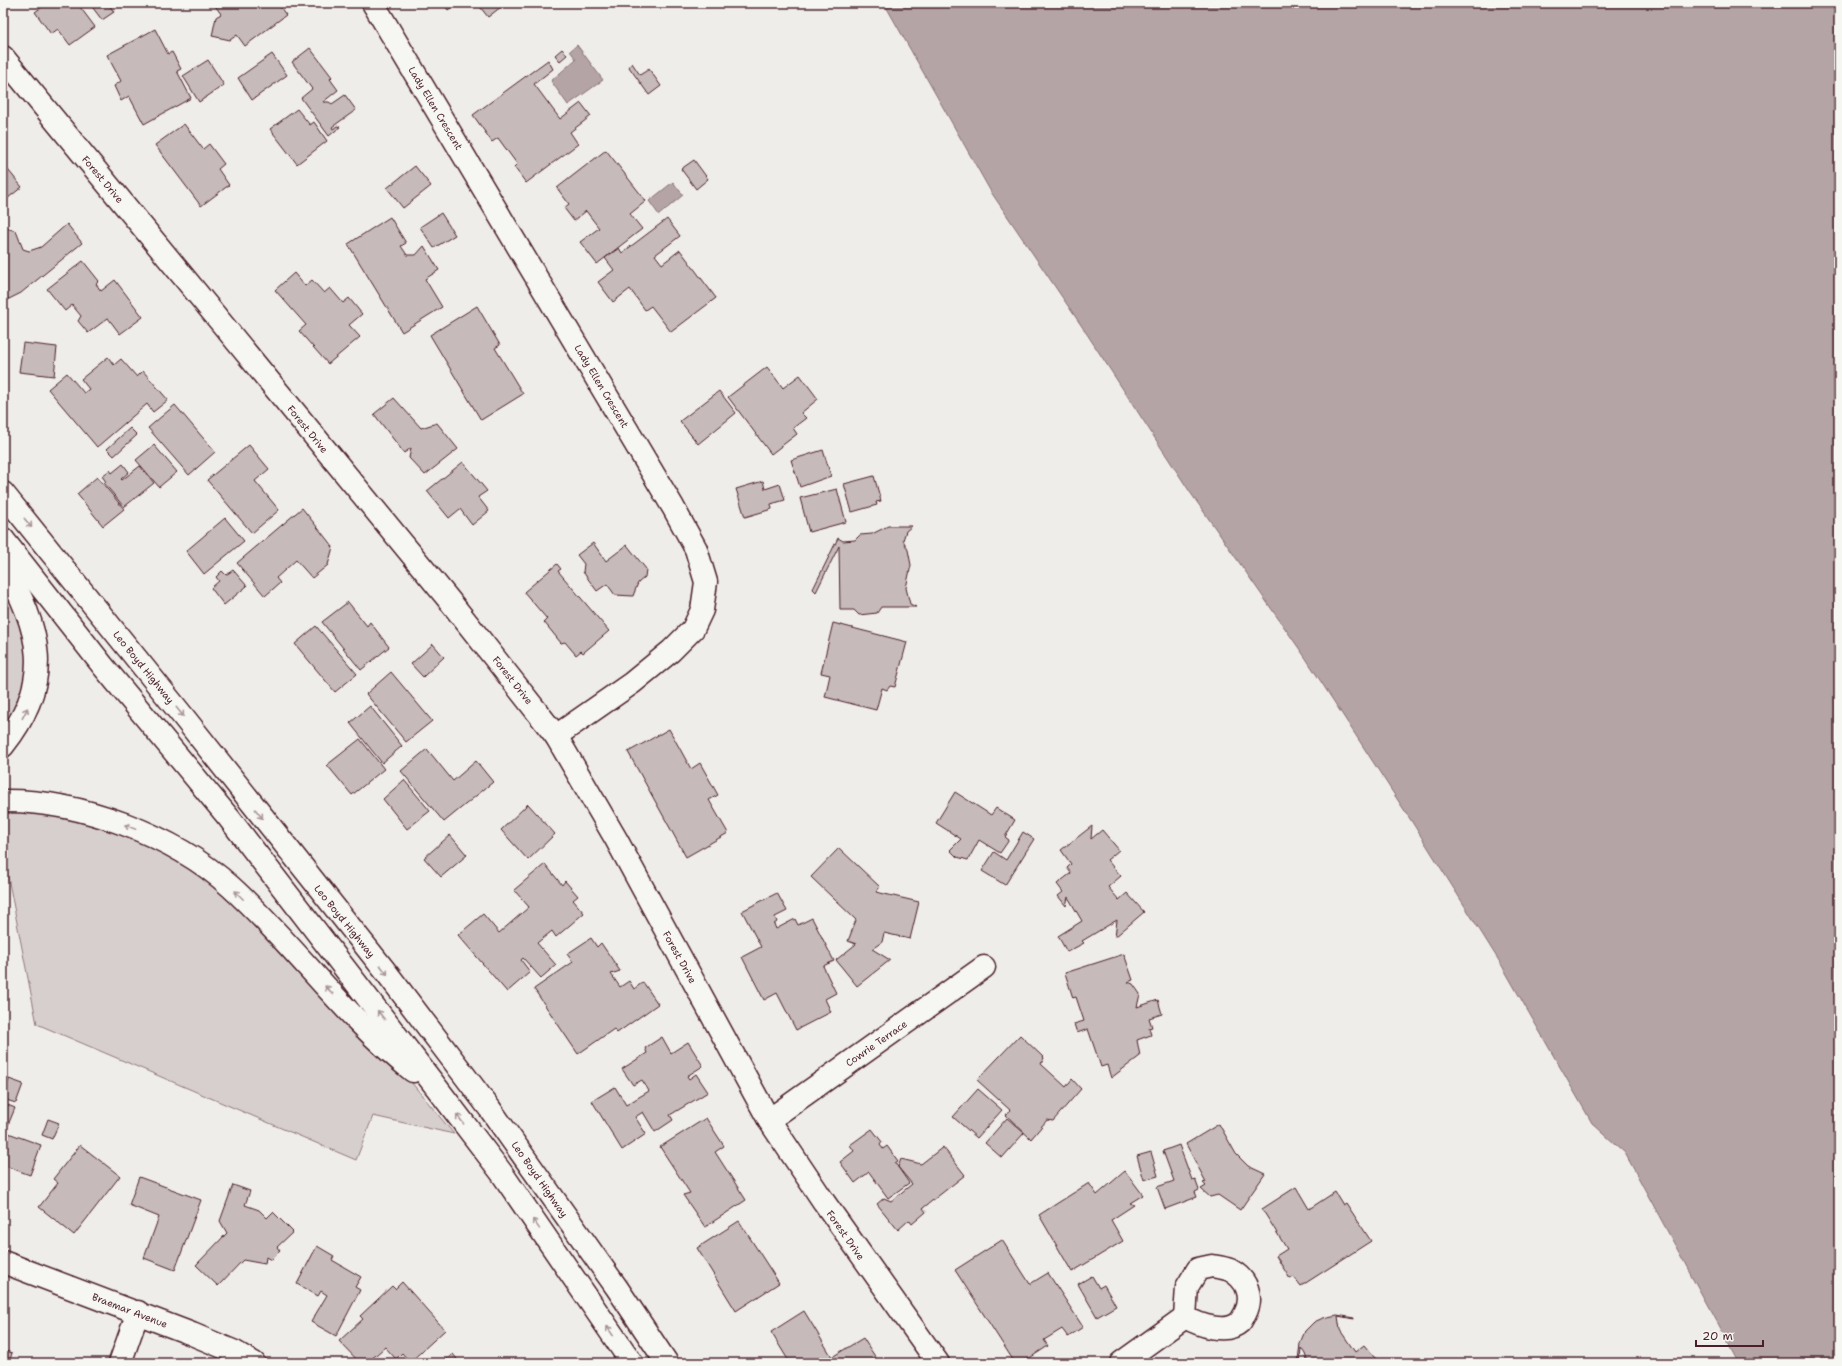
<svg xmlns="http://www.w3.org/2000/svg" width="1842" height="1366" font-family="'Shantell Sans',sans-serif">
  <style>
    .green { fill: #d7cfce; stroke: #90777c }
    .water { fill: #b4a4a5; stroke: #8a6f74 }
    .building { fill: #c6babb; stroke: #4a1f2b }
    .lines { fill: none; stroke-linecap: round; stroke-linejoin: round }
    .street-casing { stroke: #4a1f2b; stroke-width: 25 }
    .highway-casing { stroke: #4a1f2b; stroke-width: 25 }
    .street { stroke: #f6f6f2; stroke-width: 22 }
    .highway { stroke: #f6f6f2; stroke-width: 22 }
    .oneway { stroke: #a99598 }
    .labels { text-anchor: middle; stroke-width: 3; stroke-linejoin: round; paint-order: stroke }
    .street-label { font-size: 10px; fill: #4a1f2b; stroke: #f6f6f2 }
  </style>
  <rect width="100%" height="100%" fill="#efedea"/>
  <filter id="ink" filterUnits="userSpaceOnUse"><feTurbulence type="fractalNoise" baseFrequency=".025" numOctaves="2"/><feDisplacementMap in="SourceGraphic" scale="8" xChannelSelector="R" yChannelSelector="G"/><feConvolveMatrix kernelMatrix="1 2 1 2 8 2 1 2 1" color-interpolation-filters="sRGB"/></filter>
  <g filter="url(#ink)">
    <!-- green -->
    <g class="green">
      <path d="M 3,592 L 23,621 L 33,680 L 3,741 Z"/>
      <path d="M 3,803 L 164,837 L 287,932 L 454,1134 L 373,1116 L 356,1160 L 37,1024 L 3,852 Z"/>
    </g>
    <!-- water -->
    <g class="water">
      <path d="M 884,3 L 1839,3 L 1839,1363 L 1739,1363 L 1625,1153 L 1592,1123 L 1501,964 L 1412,822 L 1305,657 L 1190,492 L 1083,328 L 991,192 Z"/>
      <path d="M 577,45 L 603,80 L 568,105 L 551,81 L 576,59 L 570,51 Z"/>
      <path d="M 673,182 L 683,195 L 659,215 L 649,201 Z"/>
    </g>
    <!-- building -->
    <g class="building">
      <path d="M 39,3 L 77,3 L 95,27 L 70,45 L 58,29 L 51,34 L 35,12 L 42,7 Z"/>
      <path d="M 92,3 L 108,3 L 114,12 L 102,20 L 90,4 Z"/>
      <path d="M 213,3 L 277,3 L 286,15 L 245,46 L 237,35 L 230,40 L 212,36 L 216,17 L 221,14 Z"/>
      <path d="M 443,3 L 457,3 L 448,10 Z"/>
      <path d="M 477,3 L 506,3 L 488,17 Z"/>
      <path d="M 155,29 L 168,54 L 172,52 L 181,69 L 177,71 L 191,98 L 144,124 L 129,96 L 121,101 L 114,86 L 121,81 L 107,55 Z"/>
      <path d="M 310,48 L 332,77 L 330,79 L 338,90 L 323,102 L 329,102 L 332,104 L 345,95 L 356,110 L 332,127 L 333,129 L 337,126 L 340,127 L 329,136 L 301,98 L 312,89 L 292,62 Z"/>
      <path d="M 562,49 L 567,55 L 560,61 L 555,55 Z"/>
      <path d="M 272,54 L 287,75 L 252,100 L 238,78 Z"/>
      <path d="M 208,60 L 224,85 L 199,102 L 183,76 Z"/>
      <path d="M 548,60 L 553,69 L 534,84 L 560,119 L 581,103 L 591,116 L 570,132 L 578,144 L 526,183 L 514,167 L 517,164 L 498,138 L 492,142 L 473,115 Z"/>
      <path d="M 632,63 L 640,75 L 649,69 L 661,86 L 649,95 L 629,67 Z"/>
      <path d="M 297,109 L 310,125 L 314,122 L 327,141 L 297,164 L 270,129 Z"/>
      <path d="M 184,124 L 203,149 L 209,144 L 224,164 L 218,169 L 229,185 L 201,206 L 155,145 Z"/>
      <path d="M 606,150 L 646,201 L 630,214 L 642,229 L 597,264 L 580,242 L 599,228 L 586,211 L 574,221 L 564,208 L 569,204 L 557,188 Z"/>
      <path d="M 694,160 L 708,179 L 696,189 L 681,169 Z"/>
      <path d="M 4,165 L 22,187 L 3,202 L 3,166 Z"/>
      <path d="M 415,166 L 431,186 L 403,208 L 387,188 Z"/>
      <path d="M 441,213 L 455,235 L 434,248 L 420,227 Z"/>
      <path d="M 390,217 L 406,243 L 401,246 L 407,255 L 416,255 L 424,246 L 439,270 L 425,279 L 442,307 L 402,332 L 348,244 Z"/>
      <path d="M 667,219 L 680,236 L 655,255 L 662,264 L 680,250 L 716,298 L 671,332 L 651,306 L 645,310 L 630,289 L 613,302 L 598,282 L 614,270 L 605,258 L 619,248 L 622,253 Z"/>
      <path d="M 67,224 L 82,243 L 21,293 L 9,299 L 3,295 L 3,227 L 16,231 L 23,249 L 29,251 L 41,247 Z"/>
      <path d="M 83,261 L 99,281 L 96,284 L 101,291 L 115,280 L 143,317 L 120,334 L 108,318 L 88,333 L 78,321 L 81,316 L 72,305 L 65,311 L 47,289 Z"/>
      <path d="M 294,273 L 305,286 L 312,280 L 324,293 L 330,288 L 343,303 L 349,298 L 362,314 L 349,325 L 360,337 L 328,364 L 299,331 L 306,325 L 275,290 Z"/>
      <path d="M 477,306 L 500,345 L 495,348 L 523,394 L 481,420 L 430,335 Z"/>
      <path d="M 23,343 L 57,347 L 54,376 L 19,372 Z"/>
      <path d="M 108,357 L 114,365 L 121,359 L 137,377 L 143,371 L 168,400 L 153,412 L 147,404 L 97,447 L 48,389 L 67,373 L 84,393 L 89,389 L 81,379 Z"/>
      <path d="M 767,367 L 783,388 L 800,375 L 818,399 L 801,413 L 806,418 L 793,428 L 797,434 L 771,454 L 728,397 Z"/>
      <path d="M 719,391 L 736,413 L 698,444 L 680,421 Z"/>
      <path d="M 394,398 L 421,428 L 437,423 L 458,449 L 425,475 L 409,458 L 411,448 L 404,453 L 374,414 Z"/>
      <path d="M 175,405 L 215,452 L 189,475 L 148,428 Z"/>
      <path d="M 130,428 L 137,435 L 114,456 L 107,449 Z"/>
      <path d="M 154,445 L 177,472 L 159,487 L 136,460 Z"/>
      <path d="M 249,445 L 269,469 L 255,481 L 279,510 L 252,533 L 207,480 Z"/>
      <path d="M 823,450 L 831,476 L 800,487 L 791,460 Z"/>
      <path d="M 463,462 L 487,491 L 478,497 L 489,511 L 472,525 L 460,509 L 449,518 L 427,491 Z"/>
      <path d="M 123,464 L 129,472 L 121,479 L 122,480 L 140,466 L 154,483 L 124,507 L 104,483 L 106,482 L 102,476 L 110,470 L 112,473 Z"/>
      <path d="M 874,476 L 881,501 L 876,502 L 877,505 L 852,512 L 844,484 Z"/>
      <path d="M 97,477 L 124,509 L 103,526 L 77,494 Z"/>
      <path d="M 763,481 L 765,489 L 780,484 L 785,500 L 771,504 L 772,509 L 745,517 L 736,489 Z"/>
      <path d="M 837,489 L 846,522 L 809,532 L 800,498 Z"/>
      <path d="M 302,508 L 333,547 L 328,565 L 312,578 L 296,560 L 276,578 L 280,583 L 265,596 L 237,563 Z"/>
      <path d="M 225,518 L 244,541 L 204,574 L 186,551 Z"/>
      <path d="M 888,526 L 912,526 L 906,531 L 903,540 L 908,550 L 911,565 L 906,588 L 910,604 L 916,607 L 881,607 L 877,613 L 859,615 L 854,610 L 840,610 L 839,546 L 816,592 L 813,589 L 838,538 L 843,541 L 855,540 L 860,535 L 872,534 Z"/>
      <path d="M 593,543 L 606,561 L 627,545 L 646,569 L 645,577 L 638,583 L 633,596 L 615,595 L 607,584 L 597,591 L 583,572 L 584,564 L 577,555 Z"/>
      <path d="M 557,564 L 561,569 L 558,571 L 609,631 L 583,653 L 581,651 L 576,655 L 565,642 L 561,643 L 544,622 L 547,619 L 524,592 Z"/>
      <path d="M 233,570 L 247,586 L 224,605 L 211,588 L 219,581 L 216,577 L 222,571 L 226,575 Z"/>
      <path d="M 348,602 L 367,626 L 370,622 L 389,647 L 361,670 L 322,622 Z"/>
      <path d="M 833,623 L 907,642 L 895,687 L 890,686 L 887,690 L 882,688 L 876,710 L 825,697 L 830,675 L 821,673 Z"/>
      <path d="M 316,626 L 357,674 L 335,692 L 295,644 Z"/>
      <path d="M 433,644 L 444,657 L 423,677 L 411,664 Z"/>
      <path d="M 391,672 L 432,721 L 406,742 L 366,694 Z"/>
      <path d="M 370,706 L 402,746 L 382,763 L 350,723 Z"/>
      <path d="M 669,729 L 691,769 L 700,763 L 718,795 L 709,800 L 728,833 L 686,857 L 628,752 Z"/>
      <path d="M 360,739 L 384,769 L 352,795 L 327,765 Z"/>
      <path d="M 427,749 L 453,781 L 476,761 L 493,782 L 444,822 L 401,771 Z"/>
      <path d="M 404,780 L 430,811 L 407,829 L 383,799 Z"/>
      <path d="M 955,792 L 991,815 L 996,808 L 1015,820 L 1005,837 L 1009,840 L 1000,853 L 979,840 L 968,860 L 957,857 L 950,850 L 961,839 L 936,823 Z"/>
      <path d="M 528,804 L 555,834 L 528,860 L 501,830 Z"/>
      <path d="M 1092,826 L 1091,839 L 1102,830 L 1119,850 L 1107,860 L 1121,876 L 1108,887 L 1119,900 L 1127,893 L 1144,912 L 1115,937 L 1117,920 L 1082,941 L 1084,943 L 1067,952 L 1058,936 L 1082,921 L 1068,897 L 1066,906 L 1058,896 L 1063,892 L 1057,884 L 1071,873 L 1067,868 L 1071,864 L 1061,850 Z"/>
      <path d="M 1023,832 L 1034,839 L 1005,885 L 982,871 L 994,852 L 1006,860 Z"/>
      <path d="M 450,835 L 467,855 L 441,877 L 424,858 Z"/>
      <path d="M 839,848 L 880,887 L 876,892 L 919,902 L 910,939 L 884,933 L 882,942 L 872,949 L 890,960 L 857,986 L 836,960 L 856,944 L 848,941 L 856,920 L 811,877 Z"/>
      <path d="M 545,864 L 562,885 L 565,881 L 578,896 L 573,900 L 584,913 L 556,937 L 552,931 L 537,943 L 556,965 L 541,978 L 523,958 L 521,960 L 530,972 L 507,992 L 458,935 L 483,914 L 499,933 L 529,907 L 514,890 Z"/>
      <path d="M 777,893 L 787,911 L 775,917 L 777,922 L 774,924 L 776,929 L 795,919 L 798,925 L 812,918 L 834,961 L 823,966 L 836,993 L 825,999 L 831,1012 L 796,1030 L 777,993 L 764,1000 L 742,957 L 761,947 L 742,911 Z"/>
      <path d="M 591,938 L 597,947 L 601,943 L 620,971 L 611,974 L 620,987 L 629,981 L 634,989 L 643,982 L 658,1004 L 617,1033 L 614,1029 L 578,1054 L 534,989 L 573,962 L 567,954 Z"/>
      <path d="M 1124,954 L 1133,980 L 1128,982 L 1133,984 L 1140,994 L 1137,1007 L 1158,1000 L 1162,1014 L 1149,1018 L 1152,1027 L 1149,1028 L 1151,1035 L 1137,1040 L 1140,1056 L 1111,1078 L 1107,1065 L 1101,1067 L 1088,1029 L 1077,1033 L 1074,1024 L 1084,1021 L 1076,997 L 1073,998 L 1065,973 Z"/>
      <path d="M 1020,1035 L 1044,1058 L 1041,1064 L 1066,1087 L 1072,1079 L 1081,1089 L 1053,1121 L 1047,1120 L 1031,1139 L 1006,1115 L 1010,1110 L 977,1080 Z"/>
      <path d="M 662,1037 L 671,1053 L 688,1042 L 703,1066 L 687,1076 L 689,1079 L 696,1074 L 708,1092 L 670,1115 L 673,1120 L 655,1132 L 643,1112 L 635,1117 L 646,1134 L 622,1150 L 592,1101 L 615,1087 L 626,1105 L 649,1091 L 642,1080 L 633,1085 L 622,1069 L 647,1053 L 645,1048 Z"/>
      <path d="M 9,1079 L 23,1084 L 16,1103 L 3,1099 Z"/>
      <path d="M 978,1089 L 1002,1110 L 977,1138 L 953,1117 Z"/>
      <path d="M 3,1103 L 15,1108 L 6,1130 L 3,1128 Z"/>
      <path d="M 706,1118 L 724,1146 L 715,1152 L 746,1200 L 705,1227 L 683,1195 L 690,1193 L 660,1147 Z"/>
      <path d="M 1007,1118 L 1024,1133 L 1002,1158 L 985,1143 Z"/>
      <path d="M 48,1119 L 59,1123 L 52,1139 L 42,1135 Z"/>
      <path d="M 1219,1124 L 1236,1154 L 1248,1166 L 1265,1174 L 1240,1210 L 1218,1195 L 1210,1197 L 1201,1189 L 1206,1186 L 1203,1183 L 1206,1182 L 1186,1144 Z"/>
      <path d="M 872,1129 L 882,1142 L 880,1145 L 883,1149 L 887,1146 L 898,1161 L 895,1163 L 909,1183 L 888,1198 L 869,1172 L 855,1183 L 840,1162 L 854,1151 L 850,1145 Z"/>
      <path d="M 3,1131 L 41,1145 L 30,1175 L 3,1165 Z"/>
      <path d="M 80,1145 L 120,1176 L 74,1235 L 39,1207 L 58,1183 L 53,1179 Z"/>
      <path d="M 1179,1145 L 1192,1180 L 1195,1179 L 1199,1190 L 1195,1192 L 1197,1197 L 1165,1209 L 1157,1187 L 1174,1181 L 1163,1151 Z"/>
      <path d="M 943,1147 L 965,1175 L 923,1208 L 926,1212 L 912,1224 L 909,1220 L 898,1230 L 877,1204 L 884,1198 L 891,1201 L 912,1184 L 898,1167 L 901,1159 L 921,1164 Z"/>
      <path d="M 1151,1152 L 1158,1176 L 1144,1180 L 1137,1156 Z"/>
      <path d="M 1125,1171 L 1143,1195 L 1130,1203 L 1134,1205 L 1111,1220 L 1123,1241 L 1072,1272 L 1039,1215 L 1089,1183 L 1097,1195 Z"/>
      <path d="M 139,1177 L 201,1200 L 175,1270 L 144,1258 L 159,1217 L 129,1205 Z"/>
      <path d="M 233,1185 L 250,1191 L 245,1205 L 259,1210 L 267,1218 L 273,1212 L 293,1232 L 277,1247 L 280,1251 L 271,1260 L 266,1257 L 265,1264 L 243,1260 L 218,1286 L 196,1265 L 227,1233 L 220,1221 Z"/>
      <path d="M 1296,1187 L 1309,1209 L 1335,1192 L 1343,1205 L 1346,1203 L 1371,1241 L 1301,1286 L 1294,1277 L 1290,1279 L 1276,1256 L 1287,1249 L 1262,1209 Z"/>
      <path d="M 739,1221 L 779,1283 L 736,1311 L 697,1248 Z"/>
      <path d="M 1002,1240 L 1030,1284 L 1048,1273 L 1083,1327 L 1068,1337 L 1062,1329 L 1044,1340 L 1048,1346 L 1022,1363 L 1015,1363 L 955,1270 Z"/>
      <path d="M 317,1246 L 334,1256 L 332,1260 L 361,1277 L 355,1287 L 360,1290 L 336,1336 L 311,1322 L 327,1295 L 321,1291 L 318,1296 L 297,1284 Z"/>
      <path d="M 1092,1276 L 1099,1288 L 1104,1285 L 1116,1306 L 1097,1317 L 1078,1284 Z"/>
      <path d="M 402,1282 L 445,1330 L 410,1362 L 402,1353 L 396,1359 L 385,1347 L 367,1363 L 360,1363 L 339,1341 L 363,1319 L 360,1316 L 392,1286 L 395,1289 Z"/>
      <path d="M 804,1311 L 832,1357 L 863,1338 L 876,1358 L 868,1363 L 790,1363 L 771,1332 Z"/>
      <path d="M 1337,1315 L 1354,1318 L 1354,1319 L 1338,1316 L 1340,1330 L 1355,1352 L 1364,1345 L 1374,1357 L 1382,1363 L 1308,1363 L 1305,1354 L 1301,1348 L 1300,1361 L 1298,1362 L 1300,1343 L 1305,1331 L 1314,1322 L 1323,1318 Z"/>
      <path d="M 3,1350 L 12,1353 L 9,1363 L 3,1363 Z"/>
      <path d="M 453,1354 L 460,1363 L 442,1363 Z"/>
    </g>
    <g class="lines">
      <defs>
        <g id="street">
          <path d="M 373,3 L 673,507 L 696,549 L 706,582 L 702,610 L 693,629 L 671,651 L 632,683 L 556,736"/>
          <path d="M 3,57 L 449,600 L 556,736 L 616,839 L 769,1120 L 824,1202 L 938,1363"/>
          <path d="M 769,1120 L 984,967"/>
          <path d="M 3,1262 L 192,1334 L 235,1352 L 254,1363"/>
          <path d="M 1212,1266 C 1218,1267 1225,1268 1230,1270 C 1247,1279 1254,1297 1245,1314 C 1243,1316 1242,1320 1240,1322 C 1226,1335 1199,1325 1185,1317 L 1187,1287 L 1198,1269 Z"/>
          <path d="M 120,1363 L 138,1312"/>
          <path d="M 1121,1363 L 1185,1317"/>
        </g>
        <g id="highway">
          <path d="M 3,493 L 182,715 L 386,972 L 490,1109 L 617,1288 L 667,1363"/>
          <path d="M 3,539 L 103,666 L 229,818 L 440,1092 L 501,1172 L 632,1363"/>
          <path d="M 3,563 C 41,630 55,681 3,746"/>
          <path d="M 3,801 C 80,800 174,835 231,887 C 295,945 345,1018 413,1071"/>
        </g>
      </defs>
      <!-- street casing -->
      <use href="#street" class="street-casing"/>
      <!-- highway casing -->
      <use href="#highway" class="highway-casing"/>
      <!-- street -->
      <use href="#street" class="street"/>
      <!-- highway -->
      <use href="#highway" class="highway"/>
    </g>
    <!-- one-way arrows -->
    <defs><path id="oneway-shaft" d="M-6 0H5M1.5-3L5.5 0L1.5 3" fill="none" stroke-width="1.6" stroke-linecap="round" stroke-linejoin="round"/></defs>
    <g class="oneway">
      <use href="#oneway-shaft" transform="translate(28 523) rotate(51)"/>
      <use href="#oneway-shaft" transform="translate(180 712) rotate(51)"/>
      <use href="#oneway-shaft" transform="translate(25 713) rotate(-63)"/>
      <use href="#oneway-shaft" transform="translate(259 814) rotate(52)"/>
      <use href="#oneway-shaft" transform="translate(130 827) rotate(-158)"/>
      <use href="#oneway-shaft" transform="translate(239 895) rotate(-135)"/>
      <use href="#oneway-shaft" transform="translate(384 970) rotate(52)"/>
      <use href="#oneway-shaft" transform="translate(329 990) rotate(-134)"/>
      <use href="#oneway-shaft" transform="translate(381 1015) rotate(-128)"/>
      <use href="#oneway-shaft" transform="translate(460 1119) rotate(-127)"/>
      <use href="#oneway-shaft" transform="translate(536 1224) rotate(-125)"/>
      <use href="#oneway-shaft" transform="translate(610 1331) rotate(-124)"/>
    </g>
  </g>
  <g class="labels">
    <!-- street labels -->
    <g class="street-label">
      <text transform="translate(436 108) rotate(59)" y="4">Lady Ellen Crescent</text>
      <text transform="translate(103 179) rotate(50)" y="4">Forest Drive</text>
      <text transform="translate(602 386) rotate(59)" y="4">Lady Ellen Crescent</text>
      <text transform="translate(308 429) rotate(51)" y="4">Forest Drive</text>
      <text transform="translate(144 667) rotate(51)" y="4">Leo Boyd Highway</text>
      <text transform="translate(513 680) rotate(52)" y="4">Forest Drive</text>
      <text transform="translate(345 921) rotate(51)" y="4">Leo Boyd Highway</text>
      <text transform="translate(680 957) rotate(61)" y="4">Forest Drive</text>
      <text transform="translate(876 1043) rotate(-35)" y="4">Cowrie Terrace</text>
      <text transform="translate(540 1179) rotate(55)" y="4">Leo Boyd Highway</text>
      <text transform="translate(846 1235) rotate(55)" y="4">Forest Drive</text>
      <text transform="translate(130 1310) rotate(21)" y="4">Braemar Avenue</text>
    </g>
  </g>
  <!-- margin -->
  <rect width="1842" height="1366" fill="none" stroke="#f6f6f2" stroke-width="16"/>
  <rect x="8" y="8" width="1826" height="1350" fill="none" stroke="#4a1f2b" stroke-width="1.5" filter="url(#ink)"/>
  <!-- scale -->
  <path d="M1696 1340v6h67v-6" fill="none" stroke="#4a1f2b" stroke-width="2"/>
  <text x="1702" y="1340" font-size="12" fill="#4a1f2b" stroke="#f6f6f2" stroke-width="3" paint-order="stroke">20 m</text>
</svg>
